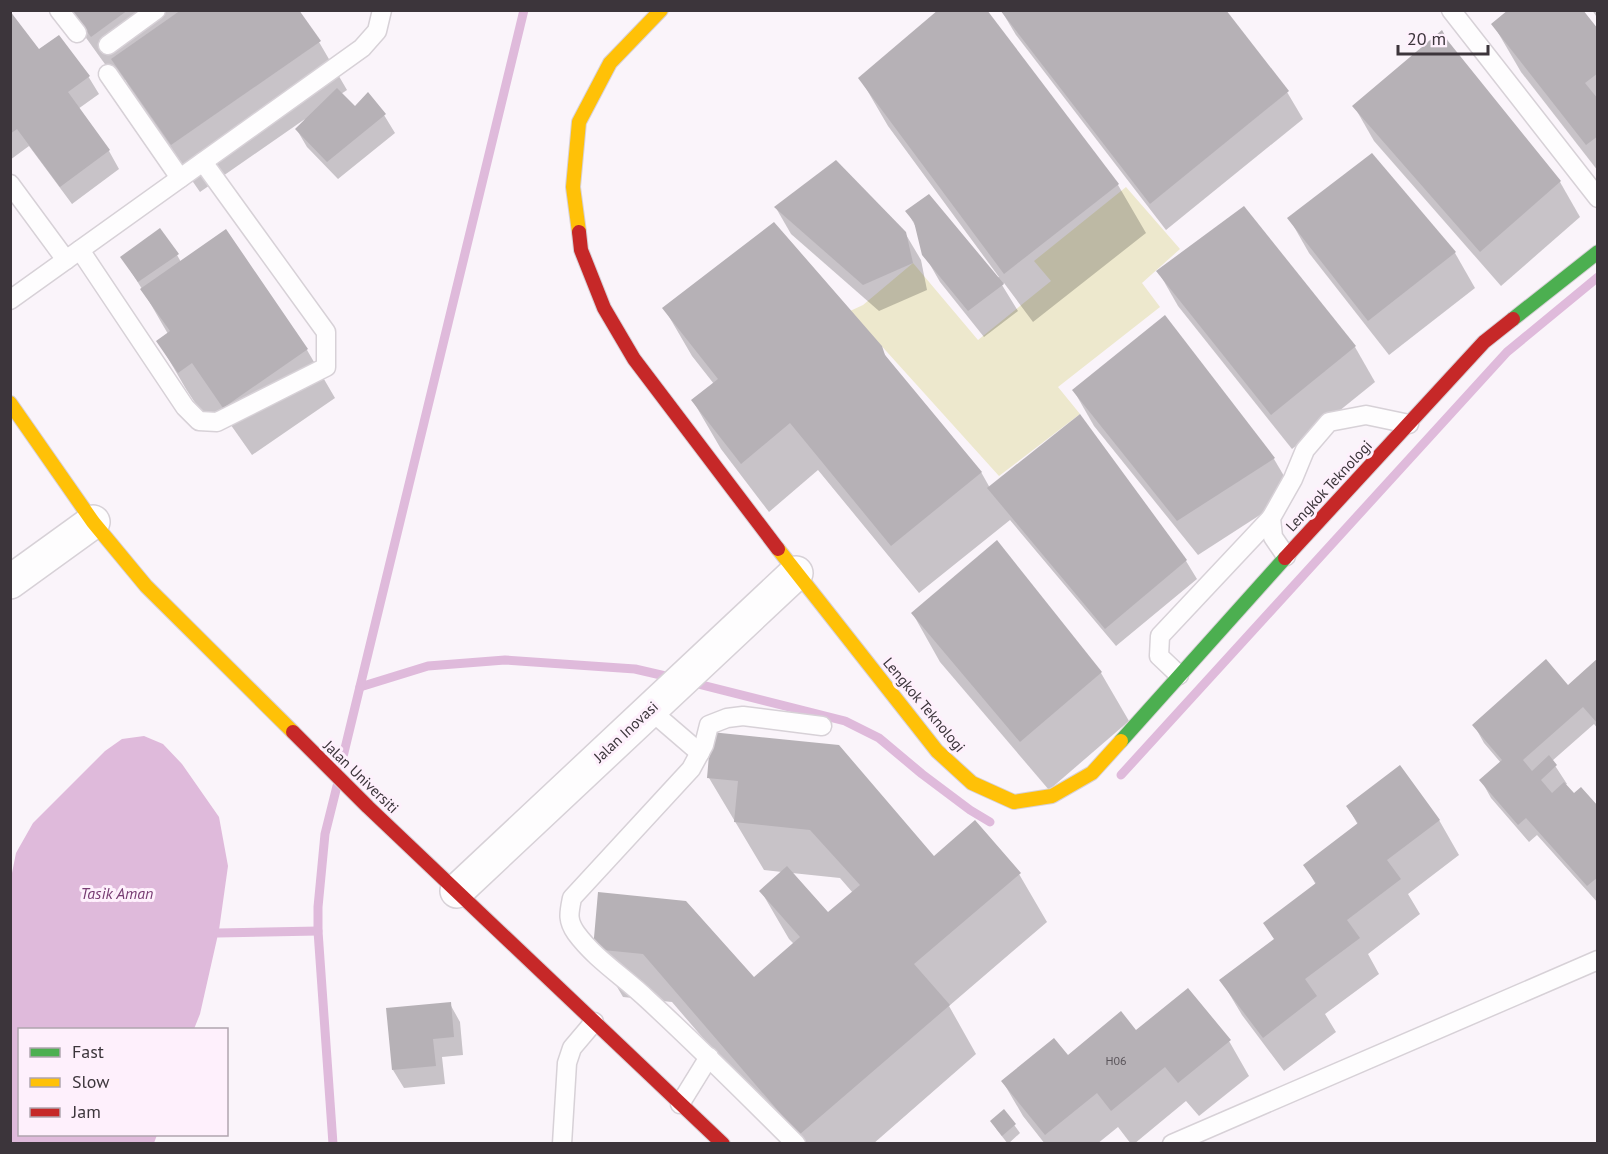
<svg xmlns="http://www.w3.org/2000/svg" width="1608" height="1154" font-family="'PT Sans',sans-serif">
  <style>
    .green { fill: #ede8cd }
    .water { fill: #dfbadb }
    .shadow { fill: #0003; fill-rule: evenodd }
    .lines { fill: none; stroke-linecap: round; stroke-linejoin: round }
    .stream { stroke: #dfbadb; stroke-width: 9 }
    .building { fill: #b6b1b6 }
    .lane-casing { stroke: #d7d1d7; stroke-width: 21 }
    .street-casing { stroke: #d7d1d7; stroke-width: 36 }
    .fast-casing { stroke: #d7d1d7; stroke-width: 16 }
    .slow-casing { stroke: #d7d1d7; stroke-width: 16 }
    .jam-casing { stroke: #d7d1d7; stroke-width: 16 }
    .lane { stroke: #fefdfe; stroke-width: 18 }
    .street { stroke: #fefdfe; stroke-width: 33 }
    .fast { stroke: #4caf50; stroke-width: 14 }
    .slow { stroke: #ffc107; stroke-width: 14 }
    .jam { stroke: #c62828; stroke-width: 14 }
    .labels { text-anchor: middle; stroke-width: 6; stroke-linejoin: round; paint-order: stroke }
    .number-label { font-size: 12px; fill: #5a545a }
    .street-label { font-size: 15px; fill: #3c353b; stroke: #fef0fc }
    .water-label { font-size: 16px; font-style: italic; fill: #773b72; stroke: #fef0fc }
  </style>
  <rect width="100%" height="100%" fill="#faf4fa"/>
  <!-- green -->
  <path class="green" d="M 1126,187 L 1180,249 L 1142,283 L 1160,307 L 1058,387 L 1080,414 L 999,476 L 850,311 L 863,305 L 913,263 L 978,340 L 1051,281 L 1034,261 Z"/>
  <!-- water -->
  <path class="water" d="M 144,736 L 163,744 L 182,764 L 219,817 L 228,866 L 219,930 L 200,1014 L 194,1029 L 20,1030 L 20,1134 L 157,1135 L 154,1143 L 11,1143 L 10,883 L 16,853 L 33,823 L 105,751 L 122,739 Z"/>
  <!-- shadow -->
  <g class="shadow">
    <path d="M 66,10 L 298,10 L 319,42 L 347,90 L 341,94 L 355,108 L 384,115 L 395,133 L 338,179 L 307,147 L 297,130 L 305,119 L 200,192 L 141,107 L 125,80 L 120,85 Z"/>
    <path d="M 985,10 L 1118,185 L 1146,233 L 1033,322 L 1004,283 L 1002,285 L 1018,311 L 984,337 L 940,282 L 924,254 L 917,229 L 907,211 L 997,278 L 999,277 L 888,126 L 860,78 Z"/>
    <path d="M 1001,10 L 1287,92 L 1303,119 L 1166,230 L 1016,35 Z"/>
    <path d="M 1592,10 L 1598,10 L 1598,19 Z"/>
    <path d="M 10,13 L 39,51 L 88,76 L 99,94 L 78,109 L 109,151 L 119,169 L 72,204 L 29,146 L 10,160 Z"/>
    <path d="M 1493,24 L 1598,31 L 1598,171 L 1521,72 Z"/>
    <path d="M 1449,45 L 1560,182 L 1580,217 L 1501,286 L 1374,141 L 1354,106 Z"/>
    <path d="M 1371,155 L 1455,253 L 1475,288 L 1389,355 L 1309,253 L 1289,218 Z"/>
    <path d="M 776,208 L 905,233 L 921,260 L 927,290 L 879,311 L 791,234 Z"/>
    <path d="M 177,255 L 181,262 L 307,350 L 335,398 L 252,455 L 221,411 L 207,421 L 186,389 L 158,341 L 168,334 L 142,289 L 122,257 Z"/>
    <path d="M 1158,271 L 1355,347 L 1375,382 L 1292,449 L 1178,306 Z"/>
    <path d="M 664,308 L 880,347 L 890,363 L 981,472 L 990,488 L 1186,561 L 1197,579 L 1116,646 L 1010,520 L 919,593 L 818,470 L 769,512 L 721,449 L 693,401 L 714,384 L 692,356 Z"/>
    <path d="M 1165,317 L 1274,459 L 1294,493 L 1198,555 L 1094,426 L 1074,391 Z"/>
    <path d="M 913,614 L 1101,673 L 1129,721 L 1049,790 L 940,662 Z"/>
    <path d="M 1598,661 L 1598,729 L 1594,724 L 1552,761 L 1567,784 L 1565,785 L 1574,795 L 1598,808 L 1598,903 L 1537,835 L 1529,842 L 1491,798 L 1481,780 L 1501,763 L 1484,743 L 1474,725 L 1568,687 Z"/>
    <path d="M 713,734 L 934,858 L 1019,874 L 1047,922 L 949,1006 L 976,1054 L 873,1144 L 794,1144 L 672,1002 L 623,997 L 595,949 L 599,894 L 754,979 L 794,944 L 789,939 L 761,891 L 782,872 L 764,870 L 709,778 ZM 792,873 L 840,878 L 853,893 L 828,915 Z"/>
    <path d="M 1348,807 L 1439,820 L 1459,855 L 1408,894 L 1420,914 L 1368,954 L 1379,974 L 1325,1014 L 1336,1032 L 1284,1071 L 1242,1015 L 1221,980 L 1275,940 L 1316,885 L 1305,865 L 1358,825 Z"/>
    <path d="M 450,1004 L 460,1022 L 463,1055 L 442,1057 L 445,1084 L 404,1088 L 393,1070 Z"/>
    <path d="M 1229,1041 L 1249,1076 L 1199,1116 L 1186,1101 L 1134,1144 L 1131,1144 L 1118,1127 L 1097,1144 L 1045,1144 L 1023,1116 L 1003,1082 L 1067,1057 Z"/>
    <path d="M 1004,1111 L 1020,1133 L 1008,1144 L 997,1130 L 992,1122 Z"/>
  </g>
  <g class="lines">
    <!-- stream -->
    <g class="stream">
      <path d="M 690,682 L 845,721 L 879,738 L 922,774 L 970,810 L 990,822"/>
      <path d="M 360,687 L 428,666 L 505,660 L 635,669 L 674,678"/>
      <path d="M 340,769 L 524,10"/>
      <path d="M 1121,775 L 1507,352 L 1598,277"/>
      <path d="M 218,933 L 318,931"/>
      <path d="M 333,1144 L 318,931 L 318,907 L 325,834 L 337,786"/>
    </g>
  </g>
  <!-- building -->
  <g class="building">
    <path d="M 71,10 L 128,10 L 91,37 Z"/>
    <path d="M 181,10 L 299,10 L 321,41 L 171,145 L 111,59 Z"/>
    <path d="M 938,10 L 987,10 L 1119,184 L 1004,274 L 858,78 Z"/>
    <path d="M 1000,10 L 1226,10 L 1289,91 L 1150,204 Z"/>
    <path d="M 1508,10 L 1583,10 L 1598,29 L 1598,73 L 1585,83 L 1598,99 L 1598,136 L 1586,145 L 1491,24 Z"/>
    <path d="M 10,11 L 39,49 L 59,35 L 90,76 L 68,92 L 110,150 L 60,187 L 17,129 L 10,134 Z"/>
    <path d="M 1442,30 L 1448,41 L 1561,181 L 1480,252 L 1352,106 Z"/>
    <path d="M 337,88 L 355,106 L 368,92 L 386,114 L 327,162 L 295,129 Z"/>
    <path d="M 1372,153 L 1456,252 L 1368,321 L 1287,218 Z"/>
    <path d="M 836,160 L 906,232 L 913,263 L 863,285 L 774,207 Z"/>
    <path d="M 929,194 L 1004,284 L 968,311 L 922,255 L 914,222 L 905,211 Z"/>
    <path d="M 1244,206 L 1356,346 L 1271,415 L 1156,271 Z"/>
    <path d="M 774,222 L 882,346 L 885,355 L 982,472 L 891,546 L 790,423 L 741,464 L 691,400 L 718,379 L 662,308 Z"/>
    <path d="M 160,228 L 179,254 L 138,282 L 120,257 Z"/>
    <path d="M 226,229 L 308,349 L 223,408 L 192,363 L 178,373 L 156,341 L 170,331 L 140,289 Z"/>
    <path d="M 1165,315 L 1275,458 L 1177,521 L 1072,390 Z"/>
    <path d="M 1080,414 L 1187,560 L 1105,629 L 987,488 Z"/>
    <path d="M 997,540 L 1102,672 L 1020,742 L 911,613 Z"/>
    <path d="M 1598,658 L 1598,724 L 1583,707 L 1523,760 L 1532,771 L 1549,755 L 1557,765 L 1541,780 L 1552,793 L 1564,782 L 1574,793 L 1581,787 L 1598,806 L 1598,877 L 1587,886 L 1526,818 L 1518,825 L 1479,780 L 1502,760 L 1472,725 L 1546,659 L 1568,685 Z"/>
    <path d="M 711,732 L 839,745 L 934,856 L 975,820 L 1021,873 L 914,964 L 950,1005 L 799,1135 L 643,954 L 593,949 L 598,892 L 686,901 L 754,977 L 800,937 L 759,891 L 787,866 L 828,912 L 860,885 L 810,830 L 734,822 L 738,781 L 707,778 Z"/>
    <path d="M 1400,765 L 1440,820 L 1387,860 L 1401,879 L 1347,920 L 1360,938 L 1305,979 L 1317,996 L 1263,1038 L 1219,980 L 1274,939 L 1263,923 L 1316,883 L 1303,865 L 1358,823 L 1346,806 Z"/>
    <path d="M 1188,988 L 1231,1040 L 1178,1083 L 1165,1067 L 1111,1111 L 1097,1093 L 1045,1135 L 1001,1081 L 1054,1038 L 1068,1055 L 1121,1011 L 1136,1030 Z"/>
    <path d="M 451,1002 L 454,1037 L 433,1039 L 436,1066 L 392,1070 L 386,1008 Z"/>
    <path d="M 1004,1109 L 1016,1124 L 1002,1136 L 990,1121 Z"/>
  </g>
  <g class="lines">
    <defs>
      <g id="lane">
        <path d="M 59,10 L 77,33"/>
        <path d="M 1451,10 L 1598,198"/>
        <path d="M 108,45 L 156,10"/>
        <path d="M 108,74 L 180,178"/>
        <path d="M 10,184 L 66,260"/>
        <path d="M 80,250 L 185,407 L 199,421 L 217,422 L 326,367 L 326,332 L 203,162"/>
        <path d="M 10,300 L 362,48 L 377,31 L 382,10"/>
        <path d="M 1286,556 L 1273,537 L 1271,518 L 1293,479 L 1305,450 L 1329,422 L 1366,415 L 1409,424"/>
        <path d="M 1179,675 L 1159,656 L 1160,636 L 1271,518"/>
        <path d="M 650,710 L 700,753"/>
        <path d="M 680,1104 L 709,1057"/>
        <path d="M 562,1144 L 567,1063 L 572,1048 L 594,1022"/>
        <path d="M 796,1144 C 747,1095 698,1046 647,999 C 624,977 595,959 576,933 C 567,920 569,913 572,898 L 691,769 L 704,745 L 709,725 L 727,718 L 743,716 L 822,726"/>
        <path d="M 1172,1144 L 1598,960"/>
      </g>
      <g id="street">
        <path d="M 10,582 L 93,522"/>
        <path d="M 457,891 L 796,573"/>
      </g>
      <g id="fast">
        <path d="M 1513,319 L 1598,252"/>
        <path d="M 1121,741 L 1285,558"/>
      </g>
      <g id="slow">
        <path d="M 579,232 L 573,187 L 579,122 L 610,63 L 661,10"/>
        <path d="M 10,403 L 93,522 L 146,586 L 293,732"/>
        <path d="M 778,549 L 937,751 L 972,783 L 1014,802 L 1052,796 L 1092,773 L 1121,741"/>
      </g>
      <g id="jam">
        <path d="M 579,232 L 581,250 L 604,308 L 634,359 L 778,549"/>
        <path d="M 1285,558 L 1484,342 L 1513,319"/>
        <path d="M 293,732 L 368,807 L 723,1144"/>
      </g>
    </defs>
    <!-- lane casing -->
    <use href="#lane" class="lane-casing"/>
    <!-- street casing -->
    <use href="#street" class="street-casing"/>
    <!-- fast casing -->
    <use href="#fast" class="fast-casing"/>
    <!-- slow casing -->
    <use href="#slow" class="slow-casing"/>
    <!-- jam casing -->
    <use href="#jam" class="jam-casing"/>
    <!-- lane -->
    <use href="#lane" class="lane"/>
    <!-- street -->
    <use href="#street" class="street"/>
    <!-- fast -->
    <use href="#fast" class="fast"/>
    <!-- slow -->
    <use href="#slow" class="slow"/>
    <!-- jam -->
    <use href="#jam" class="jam"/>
  </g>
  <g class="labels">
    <!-- number labels -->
    <g class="number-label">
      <text x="1116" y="1065">H06</text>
    </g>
    <!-- street labels -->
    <g class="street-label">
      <text transform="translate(1329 486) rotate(-47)" y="5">Lengkok Teknologi</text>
      <text transform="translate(924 705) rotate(50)" y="5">Lengkok Teknologi</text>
      <text transform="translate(626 732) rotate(-43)" y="5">Jalan Inovasi</text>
      <text transform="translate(361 777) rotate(44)" y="5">Jalan Universiti</text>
    </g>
    <!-- water labels -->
    <g class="water-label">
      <text x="117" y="899">Tasik Aman</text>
    </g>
  </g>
  <!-- border -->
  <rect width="1608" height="1154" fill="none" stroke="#3c353b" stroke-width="24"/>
  <!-- legend -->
  <rect x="18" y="1028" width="210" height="108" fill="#fef0fc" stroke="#b0a5af" stroke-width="1.5"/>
  <rect x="30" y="1048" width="30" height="9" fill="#4caf50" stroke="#b0a5af" stroke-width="1.5"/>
  <text x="72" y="1058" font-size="18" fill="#3c353b">Fast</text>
  <rect x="30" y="1078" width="30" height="9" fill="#ffc107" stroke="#b0a5af" stroke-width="1.5"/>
  <text x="72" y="1088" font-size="18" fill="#3c353b">Slow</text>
  <rect x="30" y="1108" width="30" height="9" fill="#c62828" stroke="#b0a5af" stroke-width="1.5"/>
  <text x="72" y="1118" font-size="18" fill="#3c353b">Jam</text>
  <!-- scale -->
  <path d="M1398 45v9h90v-9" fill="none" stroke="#3c353b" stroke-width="3"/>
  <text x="1407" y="45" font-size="18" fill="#3c353b" stroke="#fef0fc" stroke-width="4.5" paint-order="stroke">20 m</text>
</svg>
